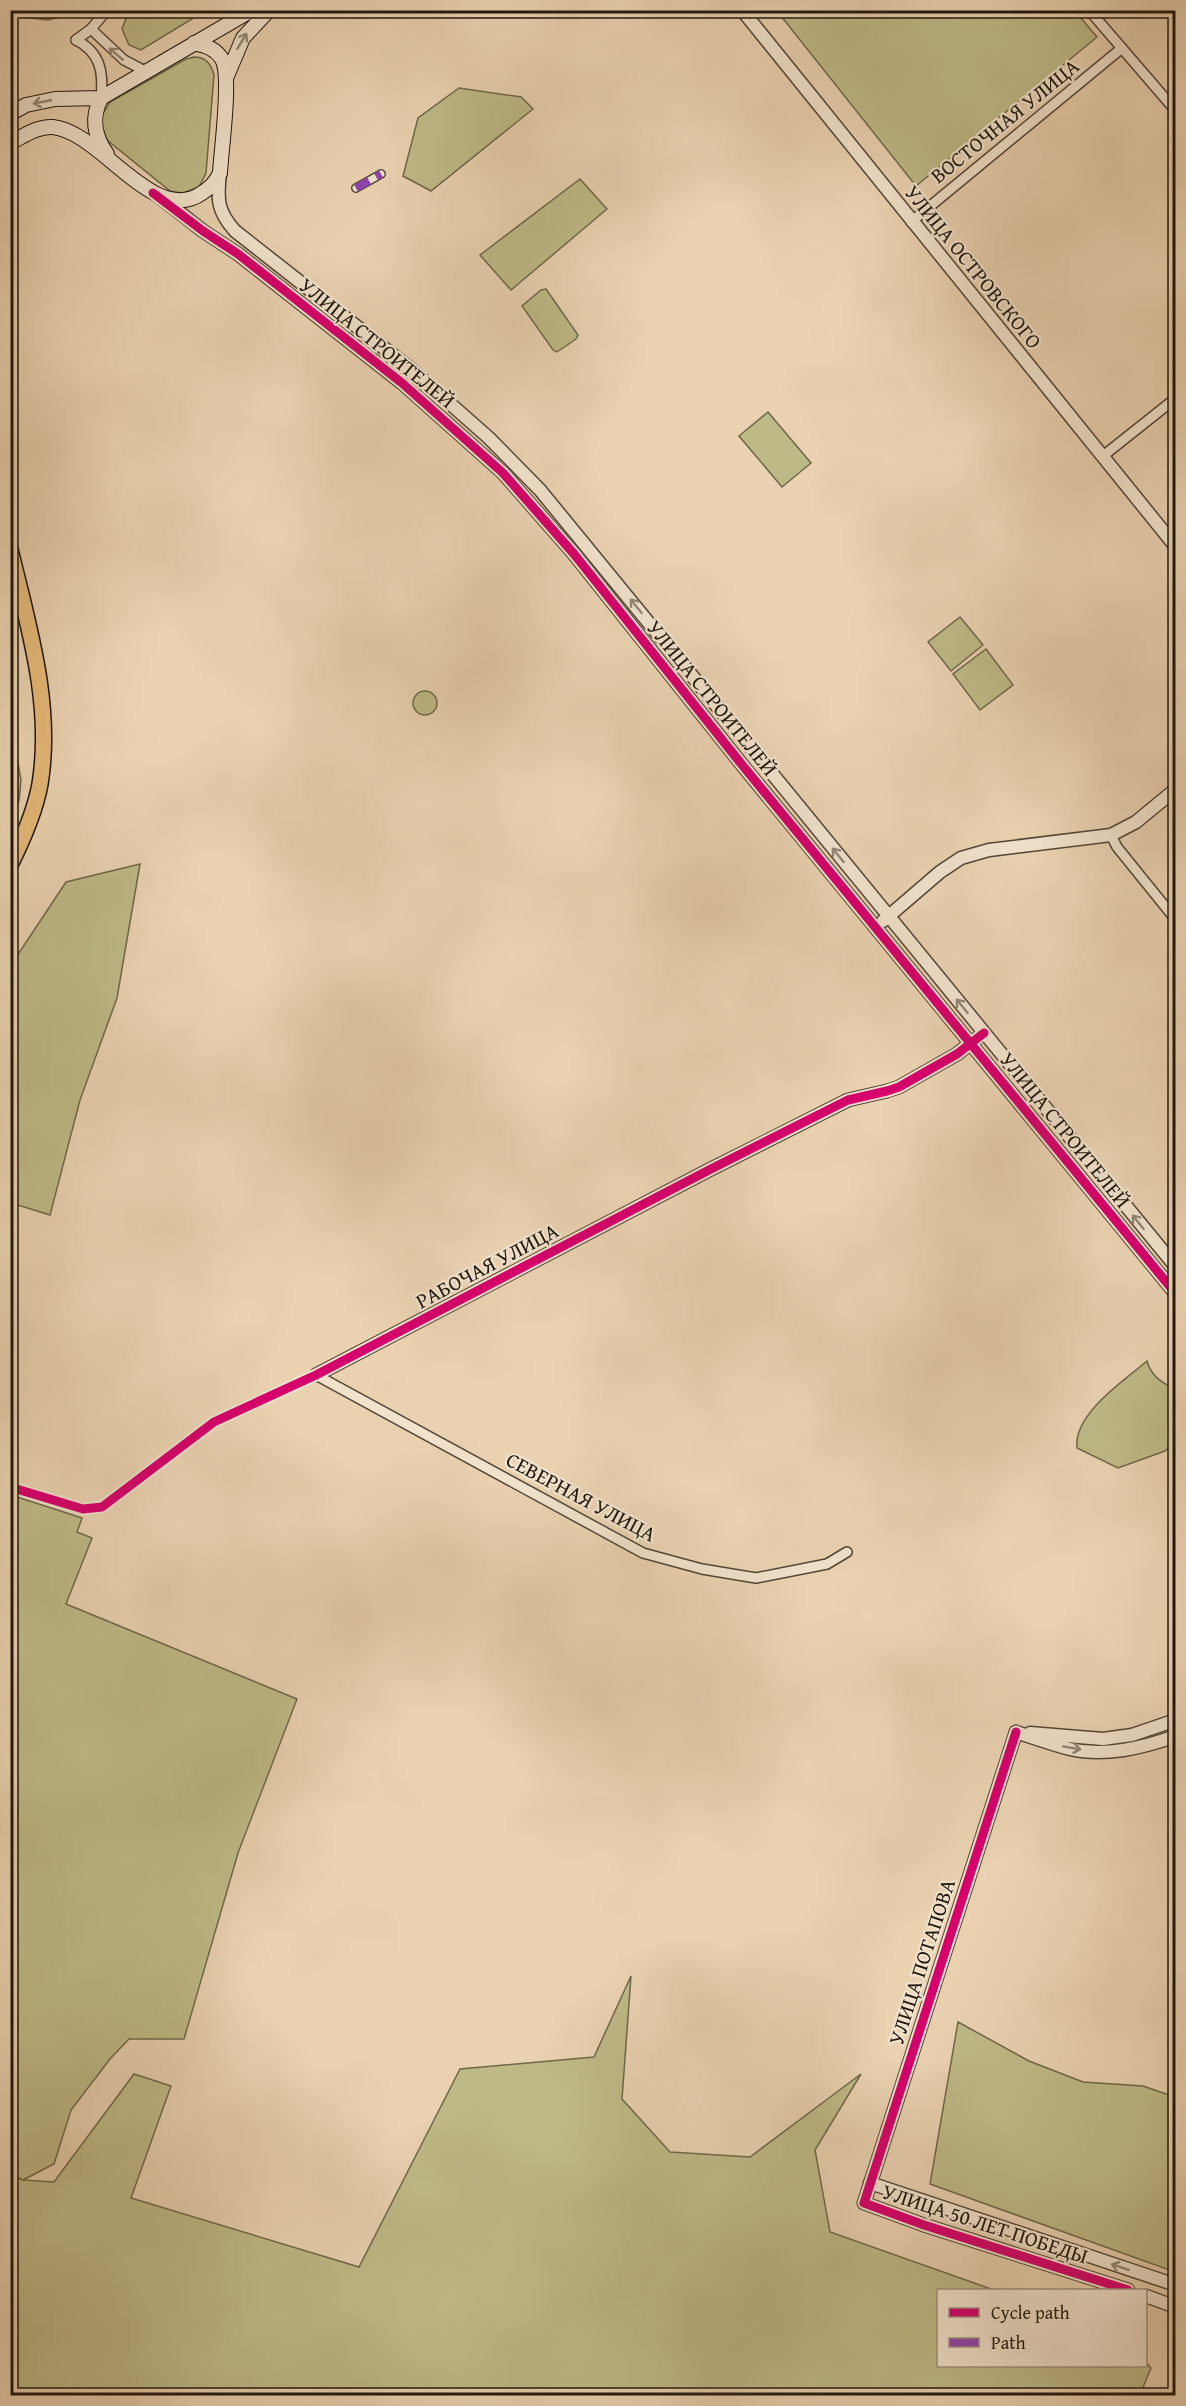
<svg xmlns="http://www.w3.org/2000/svg" width="1186" height="2406" font-family="'Gentium Book Plus',serif">
  <style>
    .green { fill: #beba87; stroke: #6e684a; stroke-width: 1.5 }
    .lines { fill: none; stroke-linecap: round; stroke-linejoin: round }
    .pedestrian-casing { stroke: #524637; stroke-width: 10 }
    .minor-casing { stroke: #524637; stroke-width: 12 }
    .tertiary-casing { stroke: #524637; stroke-width: 15 }
    .secondary-casing { stroke: #1f170e; stroke-width: 16 }
    .primary-casing { stroke: #1f170e; stroke-width: 18 }
    .pedestrian { stroke: #f1e2cc; stroke-width: 7 }
    .minor { stroke: #f1e2cc; stroke-width: 9 }
    .tertiary { stroke: #f1e2cc; stroke-width: 12 }
    .secondary { stroke: #f1e2cc; stroke-width: 14 }
    .primary { stroke: #e5b978; stroke-width: 15 }
    .quiet { stroke: #8e44ad; stroke-width: 8; stroke-dasharray: 15 8; stroke-linecap: butt }
    .cycleway-casing { stroke: #f1e2cc; stroke-width: 13 }
    .cycleway { stroke: #d6006c; stroke-width: 9 }
    .oneway { stroke: #928776 }
    .labels { text-anchor: middle; stroke-width: 4.5; stroke-linejoin: round; paint-order: stroke }
    .street-label { font-size: 21px; fill: #1f170e; stroke: #f1e2cc }
  </style>
  <rect width="100%" height="100%" fill="#ead2b1"/>
  <filter id="stains"><feTurbulence type="fractalNoise" baseFrequency=".00333" numOctaves="4"/><feColorMatrix values="0 0 0 0 .2 0 0 0 0 .09 0 0 0 0 .02 0 0 0 .5 -.17"/></filter>
  <radialGradient id="worn" r=".72"><stop offset=".6" stop-color="#630" stop-opacity="0"/><stop offset="1" stop-color="#630" stop-opacity=".3"/></radialGradient>
  <!-- green -->
  <g class="green">
    <path d="M 19,11 L 83,11 L 48,20 L 22,17 Z"/>
    <path d="M 129,11 L 129,10 L 205,11 L 141,50 L 129,45 L 122,29 Z"/>
    <path d="M 777,11 L 1075,11 L 1097,37 L 916,186 Z"/>
    <path d="M 194,57 C 206,57 211,64 214,75 L 206,173 L 199,187 L 183,193 L 170,191 L 107,140 L 102,126 L 102,115 L 110,102 L 186,59 Z"/>
    <path d="M 459,88 L 521,97 L 533,109 L 431,191 L 403,176 L 418,118 Z"/>
    <path d="M 580,179 L 607,209 L 511,290 L 480,255 Z"/>
    <path d="M 546,289 L 578,335 L 576,339 L 557,352 L 553,350 L 522,306 L 541,290 Z"/>
    <path d="M 768,412 L 811,463 L 782,487 L 739,436 Z"/>
    <path d="M 960,617 L 983,645 L 951,671 L 928,642 Z"/>
    <path d="M 986,649 L 1013,685 L 980,710 L 953,674 Z"/>
    <circle cx="425" cy="703" r="12"/>
    <path d="M 11,724 L 21,780 L 19,801 L 11,814 Z"/>
    <path d="M 140,864 L 117,998 L 80,1100 L 50,1215 L 11,1203 L 11,965 L 66,882 Z"/>
    <path d="M 1147,1361 C 1151,1376 1162,1383 1175,1389 L 1175,1442 L 1165,1451 L 1118,1468 L 1077,1448 C 1073,1414 1124,1381 1147,1361 Z"/>
    <path d="M 11,1495 L 82,1518 L 77,1532 L 92,1538 L 66,1604 L 297,1699 L 238,1853 L 184,2039 L 129,2039 L 110,2059 L 71,2110 L 54,2164 L 23,2180 L 54,2182 L 134,2074 L 171,2086 L 131,2198 L 359,2267 L 460,2069 L 594,2057 L 631,1976 L 622,2099 L 670,2152 L 750,2157 L 861,2074 L 815,2150 L 830,2232 L 994,2290 L 938,2290 L 938,2366 L 1146,2366 L 1146,2362 L 1151,2368 L 1140,2395 L 11,2395 L 11,2179 L 21,2179 L 10,2172 Z"/>
    <path d="M 958,2022 L 1029,2061 L 1083,2082 L 1143,2086 L 1175,2097 L 1175,2272 L 930,2184 Z"/>
  </g>
  <g class="lines">
    <defs>
      <path id="pedestrian" d="M 356,188 L 381,174"/>
      <g id="minor">
        <path d="M 1089,10 L 1176,111"/>
        <path d="M 91,29 L 124,60 L 147,72"/>
        <path d="M 76,40 C 100,52 104,72 101,98"/>
        <path d="M 76,40 L 91,29 L 107,10"/>
        <path d="M 911,222 L 1122,48"/>
        <path d="M 1103,456 L 1176,398"/>
        <path d="M 1111,835 L 1117,847 L 1176,920"/>
        <path d="M 10,1487 L 83,1509 L 102,1507 L 214,1422 L 316,1375 L 643,1553 L 702,1569 L 756,1578 L 827,1564 L 847,1552"/>
      </g>
      <g id="tertiary">
        <path d="M 742,10 L 1176,547"/>
        <path d="M 220,173 C 217,199 217,211 235,231 L 412,370 L 489,438 L 540,490 L 1176,1267"/>
        <path d="M 157,195 L 203,231 L 238,254 L 402,383 L 503,473 L 574,554 L 743,766 L 1176,1294"/>
        <path d="M 883,921 L 940,872 L 961,858 L 989,850 L 1111,835 L 1136,822 L 1176,789"/>
        <path d="M 316,1375 L 709,1170 L 848,1100 L 887,1091 L 899,1087 L 957,1054 L 976,1039"/>
        <path d="M 1016,1732 L 864,2203 L 924,2225 L 1128,2290"/>
        <path d="M 1016,1732 C 1034,1738 1051,1744 1070,1749 C 1105,1757 1142,1748 1176,1736"/>
        <path d="M 1030,1733 L 1103,1739 L 1132,1735 L 1176,1720"/>
        <path d="M 870,2183 L 1176,2285"/>
        <path d="M 1146,2296 L 1176,2307"/>
      </g>
      <g id="secondary">
        <path d="M 227,76 L 243,38 L 269,10"/>
        <path d="M 101,98 C 91,118 94,136 107,154"/>
        <path d="M 10,114 L 26,105 L 55,99 L 101,98 L 252,10"/>
        <path d="M 10,143 C 24,136 37,126 53,127 C 101,132 154,227 202,193 C 210,188 216,182 220,173 C 221,151 232,75 222,59 C 215,48 206,46 194,43"/>
      </g>
      <path id="primary" d="M 10,549 C 28,625 53,704 40,784 C 35,812 23,839 10,865"/>
    </defs>
    <!-- pedestrian casing -->
    <use href="#pedestrian" class="pedestrian-casing"/>
    <!-- minor casing -->
    <use href="#minor" class="minor-casing"/>
    <!-- tertiary casing -->
    <use href="#tertiary" class="tertiary-casing"/>
    <!-- secondary casing -->
    <use href="#secondary" class="secondary-casing"/>
    <!-- primary casing -->
    <use href="#primary" class="primary-casing"/>
    <!-- pedestrian -->
    <use href="#pedestrian" class="pedestrian"/>
    <!-- minor -->
    <use href="#minor" class="minor"/>
    <!-- tertiary -->
    <use href="#tertiary" class="tertiary"/>
    <!-- secondary -->
    <use href="#secondary" class="secondary"/>
    <!-- primary -->
    <use href="#primary" class="primary"/>
    <!-- quiet -->
    <path class="quiet" d="M 356,188 L 381,174"/>
    <defs>
      <g id="cycleway">
        <path d="M 153,193 L 203,231 L 238,254 L 402,383 L 503,473 L 574,554 L 743,766 L 1176,1294"/>
        <path d="M 10,1487 L 83,1509 L 102,1507 L 214,1422 L 316,1375 L 709,1170 L 848,1100 L 887,1091 L 899,1087 L 957,1054 L 984,1033"/>
        <path d="M 1016,1732 L 864,2203 L 924,2225 L 1128,2290"/>
      </g>
    </defs>
    <!-- cycleway casing -->
    <use href="#cycleway" class="cycleway-casing"/>
    <!-- cycleway -->
    <use href="#cycleway" class="cycleway"/>
  </g>
  <!-- one-way arrows -->
  <defs><path id="oneway-shaft" d="M-6 0H5M1.5-3L5.5 0L1.5 3" fill="none" stroke-width="1.6" stroke-linecap="round" stroke-linejoin="round" transform="scale(1.5)"/></defs>
  <g class="oneway">
    <use href="#oneway-shaft" transform="translate(242 41) rotate(-59)"/>
    <use href="#oneway-shaft" transform="translate(116 54) rotate(-140)"/>
    <use href="#oneway-shaft" transform="translate(42 102) rotate(169)"/>
    <use href="#oneway-shaft" transform="translate(636 606) rotate(-129)"/>
    <use href="#oneway-shaft" transform="translate(838 855) rotate(-129)"/>
    <use href="#oneway-shaft" transform="translate(962 1006) rotate(-129)"/>
    <use href="#oneway-shaft" transform="translate(1138 1222) rotate(-129)"/>
    <use href="#oneway-shaft" transform="translate(1072 1748) rotate(10)"/>
    <use href="#oneway-shaft" transform="translate(1120 2267) rotate(-162)"/>
  </g>
  <g class="labels">
    <!-- street labels -->
    <g class="street-label">
      <text transform="translate(1005 121) rotate(-39)" y="7">ВОСТОЧНАЯ УЛИЦА</text>
      <text transform="translate(973 267) rotate(51)" y="7">УЛИЦА ОСТРОВСКОГО</text>
      <text transform="translate(377 343) rotate(39)" y="7">УЛИЦА СТРОИТЕЛЕЙ</text>
      <text transform="translate(712 698) rotate(51)" y="7">УЛИЦА СТРОИТЕЛЕЙ</text>
      <text transform="translate(1065 1130) rotate(51)" y="7">УЛИЦА СТРОИТЕЛЕЙ</text>
      <text transform="translate(487 1266) rotate(-28)" y="7">РАБОЧАЯ УЛИЦА</text>
      <text transform="translate(581 1497) rotate(28)" y="7">СЕВЕРНАЯ УЛИЦА</text>
      <text transform="translate(922 1962) rotate(-72)" y="7">УЛИЦА ПОТАПОВА</text>
      <text transform="translate(985 2224) rotate(18)" y="7">УЛИЦА 50 ЛЕТ ПОБЕДЫ</text>
    </g>
  </g>
  <!-- margin -->
  <rect width="1186" height="2406" fill="none" stroke="#ead2b1" stroke-width="36"/>
  <rect x="12" y="12" width="1162" height="2382" fill="none" stroke="#1f170e" stroke-width="3"/>
  <rect x="18" y="18" width="1150" height="2370" fill="none" stroke="#1f170e" stroke-width="1.5"/>
  <!-- legend -->
  <rect x="937" y="2289" width="210" height="78" fill="#f1e2cc" stroke="#9d9180" stroke-width="1.5"/>
  <rect x="949" y="2308" width="30" height="9" fill="#d6006c" stroke="#9d9180" stroke-width="1.5"/>
  <text x="991" y="2319" font-size="18" fill="#1f170e">Cycle path</text>
  <rect x="949" y="2338" width="30" height="9" fill="#8e44ad" stroke="#9d9180" stroke-width="1.5"/>
  <text x="991" y="2349" font-size="18" fill="#1f170e">Path</text>
  <rect width="100%" height="100%" filter="url(#stains)"/>
  <rect width="100%" height="100%" fill="url(#worn)"/>
</svg>
